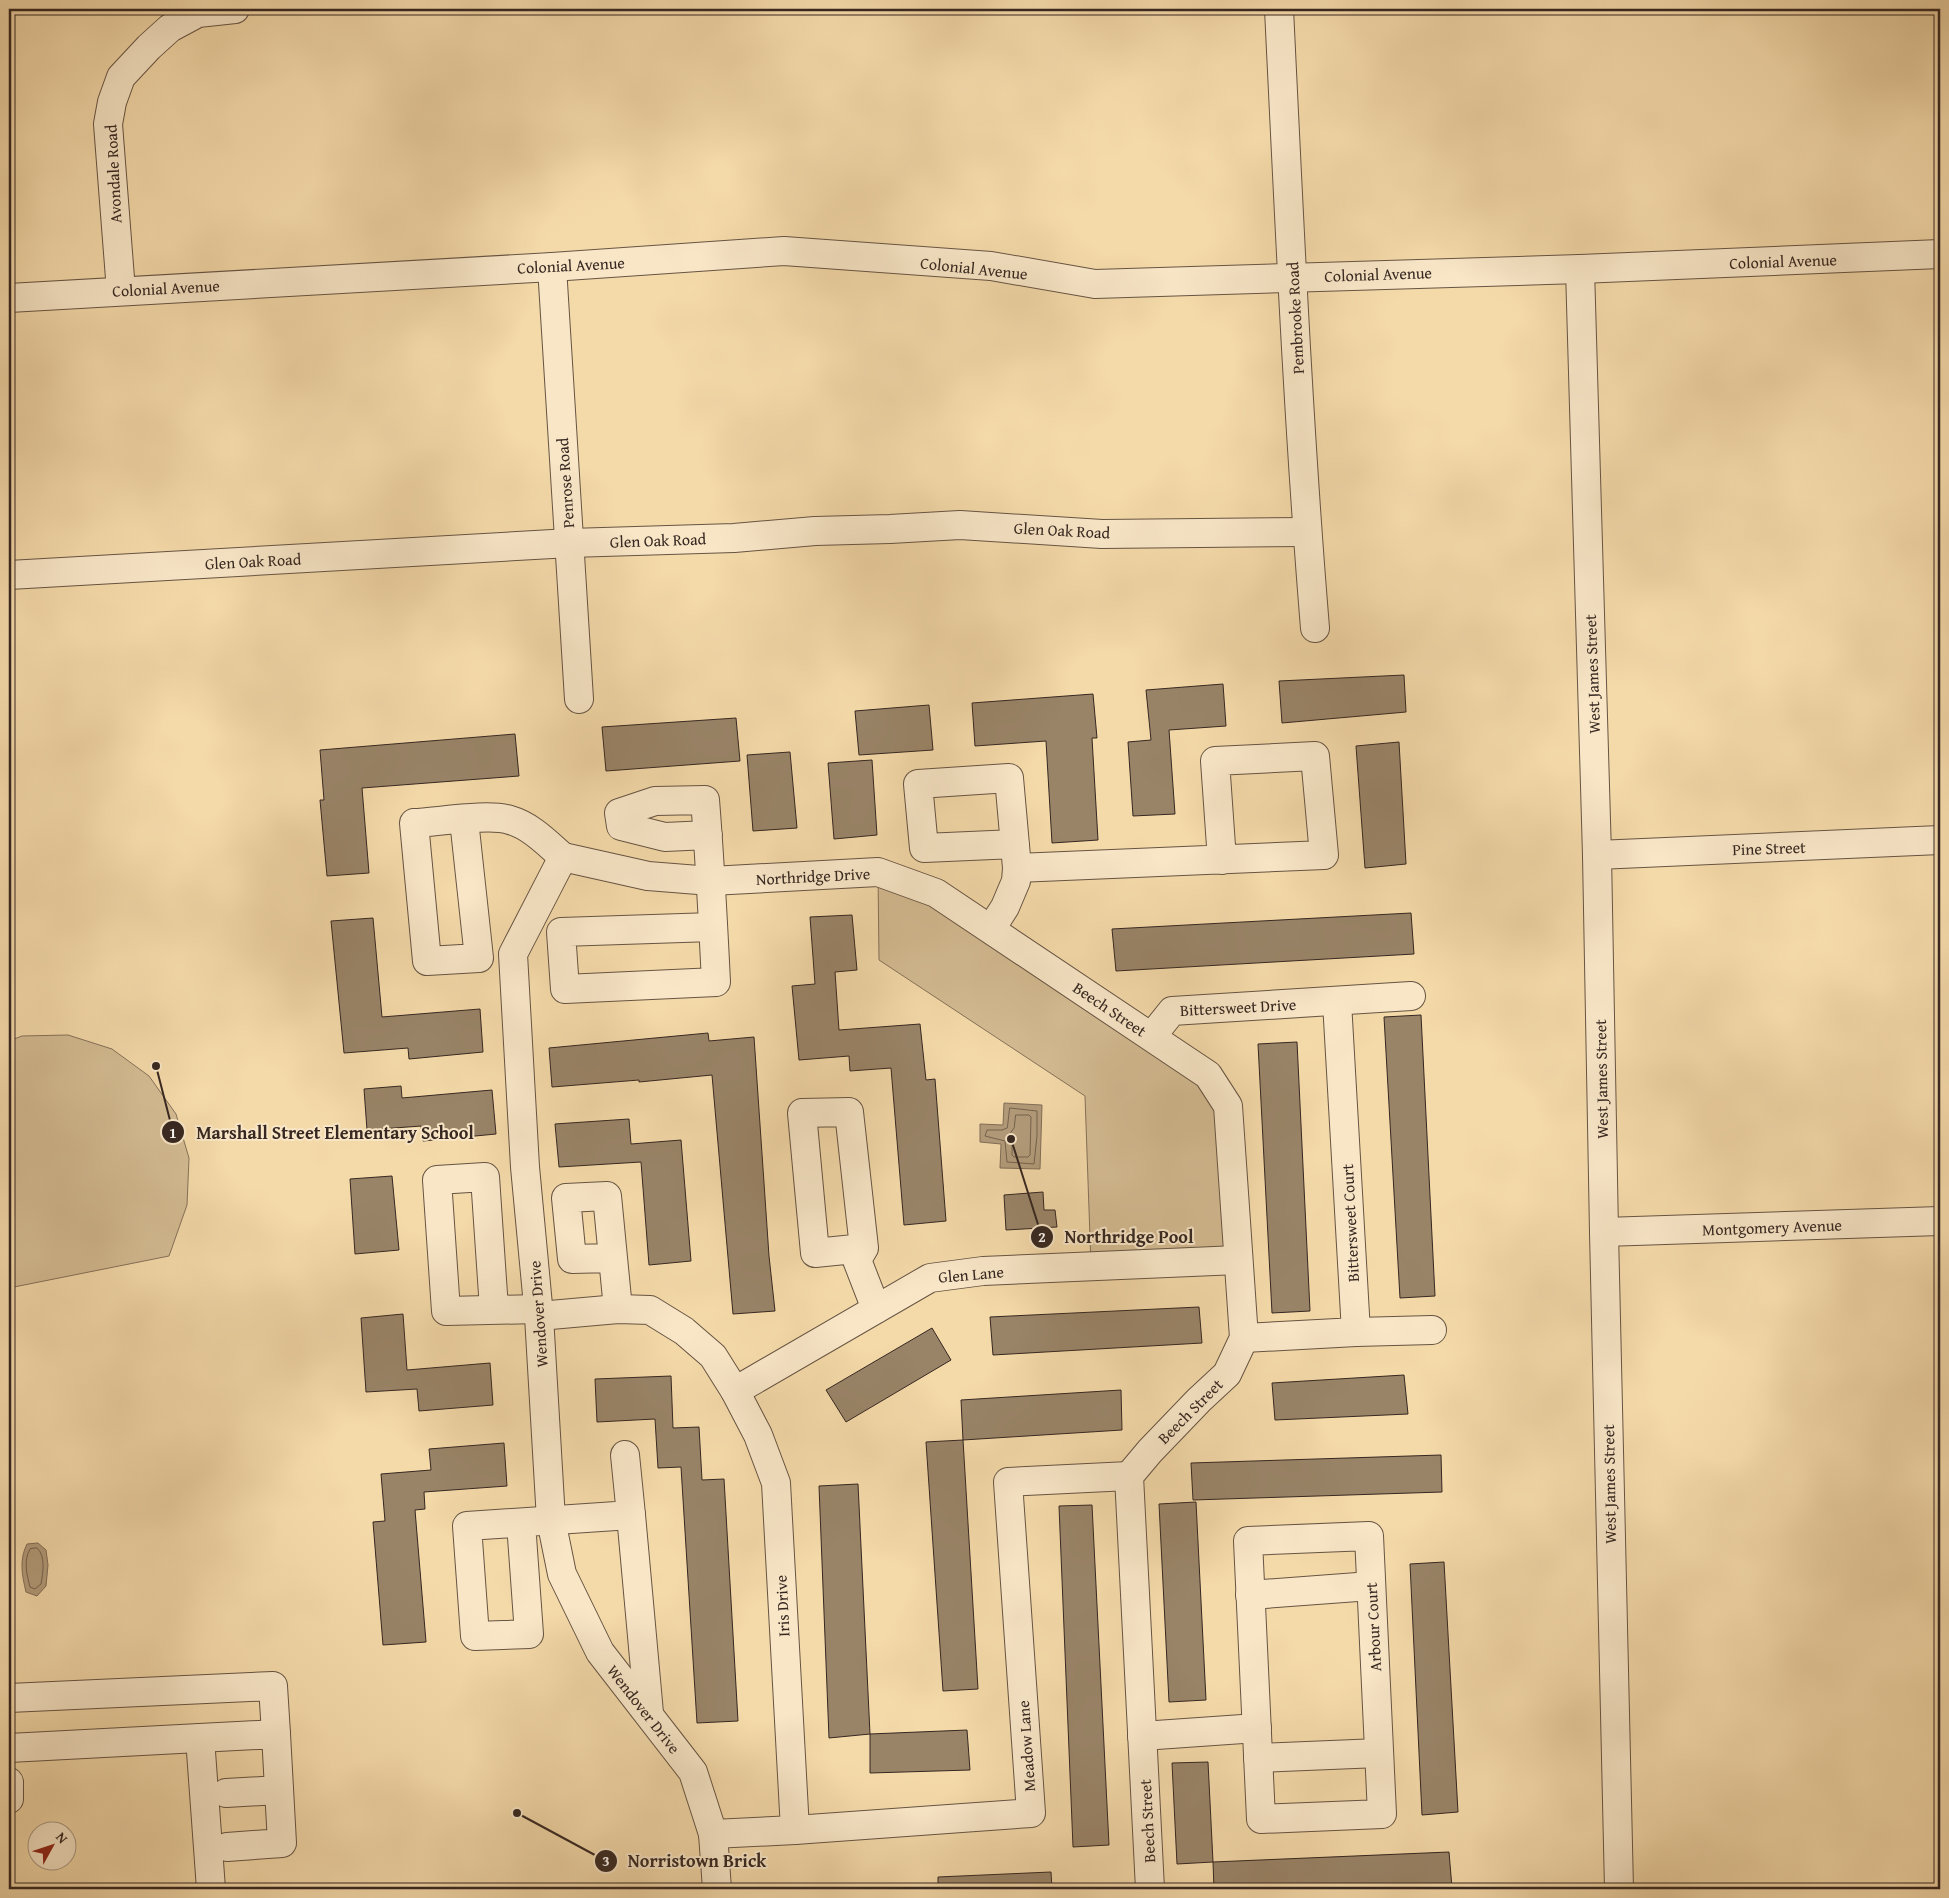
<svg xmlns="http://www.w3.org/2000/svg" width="1949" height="1898" font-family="'Gentium Book Plus',serif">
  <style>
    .green { fill: #d4bb92; stroke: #85715a }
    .water { fill: #b39c7b; stroke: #816d57 }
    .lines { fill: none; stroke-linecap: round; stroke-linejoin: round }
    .shore { stroke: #74624e; stroke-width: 1 }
    .building { fill: #998468; stroke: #362721 }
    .minor-casing { stroke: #665443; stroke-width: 30 }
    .minor { stroke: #f8e6c7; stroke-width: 28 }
    .labels { text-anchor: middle; stroke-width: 4; stroke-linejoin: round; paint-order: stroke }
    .street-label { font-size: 16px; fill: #362721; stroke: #f8e6c7 }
    .leader { fill: none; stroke: #362721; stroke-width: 2 }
    .callout-dot { fill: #362721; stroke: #f8e6c7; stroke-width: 2 }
    .mark-label { font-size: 15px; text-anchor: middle; font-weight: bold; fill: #fff }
    .callout-label { font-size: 18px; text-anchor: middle; font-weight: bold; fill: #362721; stroke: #f8e6c7; stroke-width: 4; stroke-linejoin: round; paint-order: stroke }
  </style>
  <rect width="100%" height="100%" fill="#f4d9a9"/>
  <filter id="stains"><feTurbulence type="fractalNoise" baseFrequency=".004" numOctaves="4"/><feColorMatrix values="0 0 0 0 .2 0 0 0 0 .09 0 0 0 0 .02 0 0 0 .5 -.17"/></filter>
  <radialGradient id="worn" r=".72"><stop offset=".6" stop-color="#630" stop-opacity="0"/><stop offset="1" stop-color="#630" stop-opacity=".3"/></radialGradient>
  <!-- green -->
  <g class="green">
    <path d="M 878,872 L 936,893 L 1228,1106 L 1238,1260 L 1091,1266 L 1085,1096 L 879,960 Z"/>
    <path d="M 68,1035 L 112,1049 L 149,1076 L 176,1114 L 189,1158 L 187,1205 L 169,1256 L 9,1288 L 9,1041 L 22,1036 Z"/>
  </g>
  <!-- water -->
  <g class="water">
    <path d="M 1004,1103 L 1042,1105 L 1040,1169 L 1000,1168 L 1001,1144 L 980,1142 L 980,1124 L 1003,1125 Z"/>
    <path d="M 38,1543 L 46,1550 L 48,1565 L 46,1586 L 37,1596 L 26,1592 C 22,1575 19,1560 27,1544 Z"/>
  </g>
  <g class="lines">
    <!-- shore -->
    <g class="shore">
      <path d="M 1010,1108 L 1037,1111 L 1037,1136 L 1034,1164 L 1007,1162 L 1005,1141 L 985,1136 L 987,1130 L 1002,1130 L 1007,1128 Z"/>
      <path d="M 1016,1115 L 1029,1115 L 1031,1117 L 1030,1155 L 1028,1157 L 1014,1157 L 1012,1155 L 1012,1143 L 1009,1135 L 1014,1128 Z"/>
      <path d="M 37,1548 C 46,1556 43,1572 41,1584 L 35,1589 L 30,1587 C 27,1575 23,1561 30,1549 Z"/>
    </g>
  </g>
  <!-- building -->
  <g class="building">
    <path d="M 1404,675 L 1406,712 L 1282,723 L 1279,681 Z"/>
    <path d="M 1223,684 L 1226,726 L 1169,730 L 1175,814 L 1133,816 L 1128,742 L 1151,740 L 1146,690 Z"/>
    <path d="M 1093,694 L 1097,738 L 1092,738 L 1098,840 L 1052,843 L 1046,741 L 975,746 L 972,703 Z"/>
    <path d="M 929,705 L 933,750 L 859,755 L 855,711 Z"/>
    <path d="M 736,718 L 740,761 L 606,771 L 602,727 Z"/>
    <path d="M 515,734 L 519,776 L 362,788 L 369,873 L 327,876 L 320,800 L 324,800 L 320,750 Z"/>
    <path d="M 1399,742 L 1406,864 L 1365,868 L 1356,746 Z"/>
    <path d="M 790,752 L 797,828 L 753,831 L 747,755 Z"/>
    <path d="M 872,760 L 877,835 L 834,839 L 828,763 Z"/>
    <path d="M 1411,913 L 1414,954 L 1116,971 L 1112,929 Z"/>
    <path d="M 852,915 L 857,970 L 835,972 L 839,1030 L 920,1024 L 926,1080 L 935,1079 L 946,1221 L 904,1225 L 891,1068 L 850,1071 L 849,1056 L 799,1060 L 792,986 L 815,984 L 810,917 Z"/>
    <path d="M 373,918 L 382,1017 L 480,1009 L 483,1052 L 409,1059 L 408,1048 L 344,1053 L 331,921 Z"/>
    <path d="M 1421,1015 L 1435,1296 L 1400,1298 L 1384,1017 Z"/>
    <path d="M 708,1033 L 709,1041 L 754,1037 L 769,1256 L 775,1311 L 733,1314 L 712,1075 L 639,1082 L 639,1080 L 552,1087 L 549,1048 Z"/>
    <path d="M 1297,1042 L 1310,1311 L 1272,1313 L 1258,1044 Z"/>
    <path d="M 401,1086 L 402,1098 L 492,1090 L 496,1134 L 423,1141 L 421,1126 L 367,1130 L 364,1089 Z"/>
    <path d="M 629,1119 L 631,1144 L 681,1140 L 691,1261 L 649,1265 L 641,1162 L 559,1167 L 555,1124 Z"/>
    <path d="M 392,1176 L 399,1250 L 355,1254 L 350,1179 Z"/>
    <path d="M 1043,1192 L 1044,1210 L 1055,1210 L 1057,1227 L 1006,1230 L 1004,1195 Z"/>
    <path d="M 1199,1307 L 1202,1343 L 993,1355 L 990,1317 Z"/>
    <path d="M 403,1314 L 407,1370 L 490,1363 L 493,1405 L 419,1411 L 417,1389 L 366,1392 L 361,1318 Z"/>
    <path d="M 932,1328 L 951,1360 L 846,1422 L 826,1390 Z"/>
    <path d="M 1404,1375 L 1408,1414 L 1275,1420 L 1272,1383 Z"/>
    <path d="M 671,1376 L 673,1428 L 699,1427 L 702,1480 L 724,1479 L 738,1721 L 697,1723 L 681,1467 L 658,1468 L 655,1419 L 597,1422 L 595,1379 Z"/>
    <path d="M 1121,1390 L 1122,1430 L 963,1440 L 961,1400 Z"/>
    <path d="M 963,1440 L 978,1689 L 943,1691 L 926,1442 Z"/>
    <path d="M 504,1443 L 507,1486 L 424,1492 L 425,1509 L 415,1510 L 426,1642 L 383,1645 L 373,1522 L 385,1521 L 381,1474 L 431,1470 L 429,1449 Z"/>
    <path d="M 1441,1455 L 1442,1492 L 1193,1500 L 1191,1463 Z"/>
    <path d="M 858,1484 L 870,1734 L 829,1738 L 819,1486 Z"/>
    <path d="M 1196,1502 L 1206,1700 L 1169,1702 L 1159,1504 Z"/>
    <path d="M 1092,1505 L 1109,1845 L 1073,1847 L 1059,1506 Z"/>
    <path d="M 1444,1562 L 1458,1812 L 1422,1815 L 1410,1564 Z"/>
    <path d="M 967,1730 L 970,1770 L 870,1773 L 870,1734 Z"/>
    <path d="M 1208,1762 L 1213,1862 L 1177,1864 L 1172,1763 Z"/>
    <path d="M 1449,1852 L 1452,1888 L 1420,1889 L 1214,1889 L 1213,1862 Z"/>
    <path d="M 1051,1872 L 1052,1889 L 938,1889 L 938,1877 Z"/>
  </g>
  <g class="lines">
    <defs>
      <g id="minor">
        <path d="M 1279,9 C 1289,215 1298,422 1315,628"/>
        <path d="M 552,267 L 579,699"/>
        <path d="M 1580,269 L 1597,855 L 1604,1232 L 1619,1889"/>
        <path d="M 121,291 L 108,124 L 112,102 L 121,77 L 149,47 L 170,28 L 198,13 L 235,9"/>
        <path d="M 9,298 L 552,267 L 784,251 L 991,266 L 1095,284 L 1580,269 L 1940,254"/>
        <path d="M 9,575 L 570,543 L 734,538 L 815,531 L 890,529 L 960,525 L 1102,534 L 1307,532"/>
        <path d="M 464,820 L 479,958 L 427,961 L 414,823 C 437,822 490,813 510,820 C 531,826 547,843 563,857"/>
        <path d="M 708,835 L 665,837 L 621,826 L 619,813 L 655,801 L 705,800 C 710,861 713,921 716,982 L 565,989 L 561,932 L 713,927"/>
        <path d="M 1597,855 L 1940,840"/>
        <path d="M 1017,868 L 1324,855 L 1315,756 L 1215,761 L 1222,860"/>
        <path d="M 991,929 L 1005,907 L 1016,881 L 1017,868 L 1009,778 L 918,784 L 924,848 L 1015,844"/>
        <path d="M 1152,1036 L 1172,1011 L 1411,996"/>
        <path d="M 1604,1232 L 1940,1221"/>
        <path d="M 864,1248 L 815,1253 L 802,1113 L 849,1112 L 864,1248 L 857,1260 L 876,1309"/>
        <path d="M 612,1258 L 572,1259 L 566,1198 L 607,1196 L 618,1309"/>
        <path d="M 494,1309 L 485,1177 L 437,1180 L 446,1311 L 538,1309"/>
        <path d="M 539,1316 L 618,1309 L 650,1310 L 684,1331 L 713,1356 L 735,1391 L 758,1435 L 776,1483 L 795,1830"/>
        <path d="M 1356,1332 L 1432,1330"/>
        <path d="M 1244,1338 L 1356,1332 L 1337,1002"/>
        <path d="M 735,1391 L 930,1278 L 983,1271 L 1238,1260"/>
        <path d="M 631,1515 L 649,1713"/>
        <path d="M 521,1523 L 529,1634 L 475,1636 L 467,1526 L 631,1515 L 625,1455"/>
        <path d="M 1369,1536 L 1382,1814 L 1261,1819 L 1248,1541 Z"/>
        <path d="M 1250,1595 L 1371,1586"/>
        <path d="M 9,1698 L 273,1686 L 276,1734"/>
        <path d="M 1142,1736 L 1257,1728"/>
        <path d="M 200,1738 L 211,1889"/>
        <path d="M 9,1748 L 276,1734 L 282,1843 L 227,1847"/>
        <path d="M 1258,1758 L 1379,1753"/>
        <path d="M 9,1782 L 9,1799"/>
        <path d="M 226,1793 L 279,1790"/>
        <path d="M 713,1834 L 795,1830 L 1031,1813 L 1008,1482 L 1129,1476"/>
        <path d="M 717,1889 L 713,1834 L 693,1772 L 600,1652 L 562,1574 L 551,1520 L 539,1316 L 525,1167 L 513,954 L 563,857 L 648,876 L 711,881 L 878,872 L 936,893 L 1208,1075 L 1228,1106 L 1244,1338 L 1227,1374 L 1199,1400 L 1150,1451 L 1129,1476 L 1150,1889"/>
      </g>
    </defs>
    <!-- minor casing -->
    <use href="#minor" class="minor-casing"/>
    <!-- minor -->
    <use href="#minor" class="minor"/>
  </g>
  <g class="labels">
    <!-- street labels -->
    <g class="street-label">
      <text transform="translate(113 174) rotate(-93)" y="6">Avondale Road</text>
      <text transform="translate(1783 261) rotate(-2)" y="6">Colonial Avenue</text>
      <text transform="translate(571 265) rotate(-3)" y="6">Colonial Avenue</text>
      <text transform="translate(974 268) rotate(6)" y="6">Colonial Avenue</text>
      <text transform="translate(1378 274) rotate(-2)" y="6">Colonial Avenue</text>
      <text transform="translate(166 288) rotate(-3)" y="6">Colonial Avenue</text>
      <text transform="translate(1295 318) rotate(-93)" y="6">Pembrooke Road</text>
      <text transform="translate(565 483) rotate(-94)" y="6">Penrose Road</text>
      <text transform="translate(1062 530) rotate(3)" y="6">Glen Oak Road</text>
      <text transform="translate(658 540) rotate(-2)" y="6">Glen Oak Road</text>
      <text transform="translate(253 561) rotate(-3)" y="6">Glen Oak Road</text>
      <text transform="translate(1592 674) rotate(-92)" y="6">West James Street</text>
      <text transform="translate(1769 848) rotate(-2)" y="6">Pine Street</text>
      <text transform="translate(813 876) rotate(-3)" y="6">Northridge Drive</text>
      <text transform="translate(1238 1007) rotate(-3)" y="6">Bittersweet Drive</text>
      <text transform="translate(1110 1009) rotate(34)" y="6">Beech Street</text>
      <text transform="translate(1601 1079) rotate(-91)" y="6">West James Street</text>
      <text transform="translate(1350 1223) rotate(-93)" y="6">Bittersweet Court</text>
      <text transform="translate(1772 1227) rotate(-2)" y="6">Montgomery Avenue</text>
      <text transform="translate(971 1274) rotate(-5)" y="6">Glen Lane</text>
      <text transform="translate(538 1314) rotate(-94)" y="6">Wendover Drive</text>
      <text transform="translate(1190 1411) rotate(-45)" y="6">Beech Street</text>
      <text transform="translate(1609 1484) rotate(-91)" y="6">West James Street</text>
      <text transform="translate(782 1606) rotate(-93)" y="6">Iris Drive</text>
      <text transform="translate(1373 1627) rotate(-93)" y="6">Arbour Court</text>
      <text transform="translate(644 1709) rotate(52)" y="6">Wendover Drive</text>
      <text transform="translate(1026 1746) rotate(-94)" y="6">Meadow Lane</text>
      <text transform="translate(1147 1821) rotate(-93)" y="6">Beech Street</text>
    </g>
  </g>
  <!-- callouts -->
  <path class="leader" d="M156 1066L173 1132M1011 1139L1042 1237M517 1813L606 1861"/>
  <g class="callout-dot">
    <circle cx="156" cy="1066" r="5"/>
    <circle cx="1011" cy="1139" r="5"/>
    <circle cx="517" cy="1813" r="5"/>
    <circle cx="173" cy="1132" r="12"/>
    <circle cx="1042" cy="1237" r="12"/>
    <circle cx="606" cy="1861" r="12"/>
  </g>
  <g class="mark-label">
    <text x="173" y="1138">1</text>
    <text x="1042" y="1242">2</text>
    <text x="606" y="1866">3</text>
  </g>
  <g class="callout-label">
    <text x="335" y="1139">Marshall Street Elementary School</text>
    <text x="1129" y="1243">Northridge Pool</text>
    <text x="697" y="1867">Norristown Brick</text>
  </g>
  <!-- margin -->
  <rect width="1949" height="1898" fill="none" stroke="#f4d9a9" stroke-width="30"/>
  <rect x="10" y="10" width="1929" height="1878" fill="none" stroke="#362721" stroke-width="2.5"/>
  <rect x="15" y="15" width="1919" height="1868" fill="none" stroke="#362721"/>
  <!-- north arrow -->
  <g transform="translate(52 1846) rotate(50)"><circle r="24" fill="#f8e6c7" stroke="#aa9a85"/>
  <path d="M0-4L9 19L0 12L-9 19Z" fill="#8f2418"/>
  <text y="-8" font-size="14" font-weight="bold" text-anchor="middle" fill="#362721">N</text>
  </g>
  <rect width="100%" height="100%" filter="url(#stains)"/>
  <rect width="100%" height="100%" fill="url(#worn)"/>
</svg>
